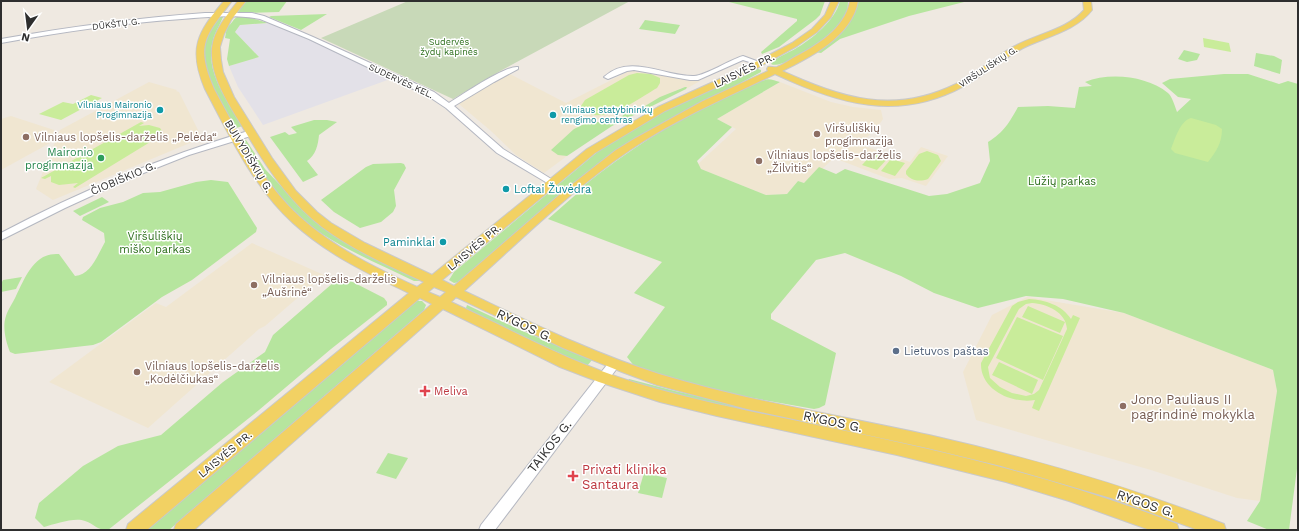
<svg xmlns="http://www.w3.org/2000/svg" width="1299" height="531" font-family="'Work Sans',sans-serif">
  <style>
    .industrial { fill: #e3e1e8 }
    .education { fill: #f0e6d1 }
    .green { fill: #b6e59e }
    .cemetery { fill: #c8d9b8 }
    .pitch { fill: #c9ec9a; fill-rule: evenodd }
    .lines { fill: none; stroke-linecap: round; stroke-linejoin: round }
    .minor-casing { stroke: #b4b7c1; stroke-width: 2 }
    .major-casing { stroke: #c9c9c9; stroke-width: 2 }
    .minor { fill: #fff; fill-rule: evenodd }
    .major { fill: #f2d163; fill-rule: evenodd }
    .culture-dot { fill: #0f9aa8; stroke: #fff; stroke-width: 1.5 }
    .education-dot { fill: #8d6e63; stroke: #fff; stroke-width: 1.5 }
    .leisure-dot { fill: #2e9e5b; stroke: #fff; stroke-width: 1.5 }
    .service-dot { fill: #5c6f8a; stroke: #fff; stroke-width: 1.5 }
    .health-dot { fill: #e0444e; stroke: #fff; stroke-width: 1.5 }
    .labels { text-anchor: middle; stroke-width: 3; stroke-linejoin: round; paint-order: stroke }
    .far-street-label { font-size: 9px; fill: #2e2e2e; stroke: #fff }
    .far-park-label { font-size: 9px; fill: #2c6e1b; stroke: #fff }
    .far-culture-label { font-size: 9px; fill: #0d838f; stroke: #fff; text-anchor: end }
    .street-label { font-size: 11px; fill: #2e2e2e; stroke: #fff }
    .education-label { font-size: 11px; fill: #785e54; stroke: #fff; text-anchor: start }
    .leisure-label { font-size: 11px; fill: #27864d; stroke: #fff; text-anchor: end }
    .park-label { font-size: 11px; fill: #2c6e1b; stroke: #fff }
    .culture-label { font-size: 11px; fill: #0d838f; stroke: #fff; text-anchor: start }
    .service-label { font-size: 11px; fill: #4e5e75; stroke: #fff; text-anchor: start }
    .health-label { font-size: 11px; fill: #be3a42; stroke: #fff; text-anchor: start }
    .near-street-label { font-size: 13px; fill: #2e2e2e; stroke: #fff }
    .near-education-label { font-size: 13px; fill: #785e54; stroke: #fff; text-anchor: start }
    .near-health-label { font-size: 13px; fill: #be3a42; stroke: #fff; text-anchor: start }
  </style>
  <rect width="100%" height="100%" fill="#efe9e1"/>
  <!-- industrial -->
  <path class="industrial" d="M 273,23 L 393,78 L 263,125 L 238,87 L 229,66 L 259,57 L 235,32 L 240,25 Z"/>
  <!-- education -->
  <g class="education">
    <path d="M 502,70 L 566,103 L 629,71 L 644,71 L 700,81 L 686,89 L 687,87 L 681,88 L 645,106 L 627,110 L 620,118 L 613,121 L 605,123 L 594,120 L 574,129 L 563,156 L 567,156 L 544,173 L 516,155 L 491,131 L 453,99 Z"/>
    <path d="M 149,82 L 177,90 L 176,91 L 179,92 L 202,138 L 53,200 L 36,189 L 60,130 Z"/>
    <path d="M 780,82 L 831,102 L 853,107 L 881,110 L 883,119 L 881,122 L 864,141 L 856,143 L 910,162 L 921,147 L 948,156 L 926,186 L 902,178 L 889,179 L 834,158 L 822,169 L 819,168 L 804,183 L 798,181 L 787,194 L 766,195 L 701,169 L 698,164 L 736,129 L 717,119 Z"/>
    <path d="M 11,116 L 54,130 L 50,143 L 1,170 L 1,119 Z"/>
    <path d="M 252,243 L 324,275 L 265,326 L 259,329 L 148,428 L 49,382 L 156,303 L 166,307 Z"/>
    <path d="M 1027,297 L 1124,313 L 1273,370 L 1277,391 L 1260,501 L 1237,498 L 1151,470 L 976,420 L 963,372 L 992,315 Z"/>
  </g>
  <!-- green -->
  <g class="green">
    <path d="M 245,1 L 287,1 L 279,12 L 240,13 L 238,11 Z"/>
    <path d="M 725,1 L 825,1 L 820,15 L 816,19 L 779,47 L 762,54 L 761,52 L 797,21 L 797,19 Z"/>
    <path d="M 840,1 L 848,1 C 848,7 847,14 844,19 C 836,32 784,71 771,64 C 776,57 788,53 795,49 C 812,39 835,21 840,1 Z"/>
    <path d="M 856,1 L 968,1 L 909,16 L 840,39 L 821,53 L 815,52 C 834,37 853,27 856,1 Z"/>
    <path d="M 327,14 L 301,30 L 269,17 L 271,16 Z"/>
    <path d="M 218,17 L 223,17 C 220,25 215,32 213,40 C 204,72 228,101 243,126 L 236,128 C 225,107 202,76 203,51 C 204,39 212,28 218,17 Z"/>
    <path d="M 237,17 L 248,17 L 268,23 L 240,25 L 235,32 L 259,57 L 229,66 L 227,59 L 230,39 L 225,38 L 227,27 C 232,24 233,19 237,17 Z"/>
    <path d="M 645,20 L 680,25 L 675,34 L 639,29 Z"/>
    <path d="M 1184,50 L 1200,54 L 1197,60 L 1187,62 L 1178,59 Z"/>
    <path d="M 1256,53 L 1274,56 L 1282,60 L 1280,74 L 1254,66 Z"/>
    <path d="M 755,68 L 761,70 L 761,72 L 638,138 L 459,282 L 454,283 L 449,280 L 454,272 L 601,149 L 651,118 Z"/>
    <path d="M 1224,74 L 1248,74 L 1279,84 L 1288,81 L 1298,84 L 1298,461 L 1289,530 L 1269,530 L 1247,521 L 1260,501 L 1277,391 L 1273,370 L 1124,313 L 1063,299 L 1026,296 L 978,308 L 934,293 L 901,276 L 845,253 L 816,260 L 771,314 L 771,319 L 836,353 L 825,405 L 819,408 L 814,409 L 725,393 L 687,384 L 635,367 L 627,357 L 665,307 L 634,293 L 662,262 L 548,219 L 580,191 L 581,188 C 628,150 676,119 731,95 C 742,90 753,83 765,80 C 769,78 775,81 780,82 L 717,119 L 732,127 L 697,161 L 701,169 L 766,195 L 787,194 L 798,181 L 804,183 L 819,167 L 836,174 L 845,169 L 929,196 L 947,194 L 980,183 L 990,161 L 988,142 C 1004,132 1009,123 1018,107 L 1048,106 L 1075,108 L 1079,87 L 1092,86 L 1085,82 C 1110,72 1147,76 1168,93 C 1172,96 1175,107 1177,112 L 1191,99 L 1178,97 L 1162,83 L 1170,79 Z"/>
    <path d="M 685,87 L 687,87 L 686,89 L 612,126 L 567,156 L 558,155 L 551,150 L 574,129 L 584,124 L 585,120 L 605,123 L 613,121 L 620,118 L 630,109 L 645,106 L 660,97 Z"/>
    <path d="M 314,120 L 327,120 L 337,122 L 319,135 C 318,145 316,155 307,161 L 318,175 L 303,182 L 270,137 L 285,132 L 289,135 L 297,133 L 291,127 Z"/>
    <path d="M 246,140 L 265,169 L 311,218 L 331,233 L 419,279 L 419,281 L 414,281 C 369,259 322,241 286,205 C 269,186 256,163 243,141 Z"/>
    <path d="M 401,163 L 404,164 L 406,168 L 394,190 L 396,206 L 393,212 L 381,222 L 360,228 L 334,212 L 321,200 L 366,167 L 373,164 Z"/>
    <path d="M 211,180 L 228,182 L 257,228 L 256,232 L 192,280 L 162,297 L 101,342 L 93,345 L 15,354 L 10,352 C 6,342 2,327 6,316 C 8,309 13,303 16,296 C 25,278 34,252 59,254 L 75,276 C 91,275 98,254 105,242 L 104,233 L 82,220 L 83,217 L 100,208 L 123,202 L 143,193 L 160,192 L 196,182 Z"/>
    <path d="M 102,197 L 109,202 L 80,216 L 73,211 Z"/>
    <path d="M 341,276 L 384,298 L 387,302 L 387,305 L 331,349 L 259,410 L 108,530 C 96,530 95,524 85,521 C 75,517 55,524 44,527 L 35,518 L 39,503 L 83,466 L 118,446 L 161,435 L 223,382 L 265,352 L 273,335 Z"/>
    <path d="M 22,277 L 16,289 L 1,292 L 1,284 L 3,280 Z"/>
    <path d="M 416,301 L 422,301 L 426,305 L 424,310 L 169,530 L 142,530 Z"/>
    <path d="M 467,305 L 520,330 L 592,360 L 587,366 L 471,312 L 466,308 Z"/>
    <path d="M 629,379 L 675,391 L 843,429 L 790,421 L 726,407 L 627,382 Z"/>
    <path d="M 950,451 L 1066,482 L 1192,527 L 1086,493 L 950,456 Z"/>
    <path d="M 388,453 L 408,458 L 396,479 L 376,473 Z"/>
    <path d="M 644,473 L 667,478 L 662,498 L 638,493 Z"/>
  </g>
  <!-- cemetery -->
  <path class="cemetery" d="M 408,1 L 630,1 L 502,70 L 453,99 L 321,38 Z"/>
  <!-- pitch -->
  <g class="pitch">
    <path d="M 1203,38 L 1229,43 L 1231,52 L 1204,47 Z"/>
    <path d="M 637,73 L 651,74 L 660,78 L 660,83 L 657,88 C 639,98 603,127 583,110 L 581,106 L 585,100 L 629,75 Z"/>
    <path d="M 91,95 L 102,98 L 61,120 L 39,114 L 63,102 L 73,104 Z"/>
    <path d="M 1191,118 L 1216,125 L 1222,129 C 1222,143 1216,152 1208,162 L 1175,153 L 1171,149 C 1175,139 1180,121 1191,118 Z"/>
    <path d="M 141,122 L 144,123 L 139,126 L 149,125 L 160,128 L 162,131 L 160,136 L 75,188 L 73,187 L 78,183 L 59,185 L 51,182 L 51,176 L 45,179 L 41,178 Z"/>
    <path d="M 927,151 L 938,155 L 941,161 L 928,179 C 920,182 911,181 906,174 L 906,171 L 919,154 Z"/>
    <path d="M 874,152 L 889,157 L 877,170 L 862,165 Z"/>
    <path d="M 891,159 L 905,163 L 895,176 L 881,171 Z"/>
    <path d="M 1029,299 C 1045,300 1062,305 1071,319 L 1073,315 L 1080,318 L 1039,411 L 1032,408 L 1035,400 C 1012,404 980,390 981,363 L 1012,306 L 1018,302 ZM 1032,303 C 1047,304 1066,312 1067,329 L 1039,390 L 1034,394 L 1026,396 L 1012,393 L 1000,387 L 990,378 L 989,373 L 988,367 L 1019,309 L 1026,304 Z"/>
    <path d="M 1028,306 L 1065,322 L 1060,333 L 1022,317 Z"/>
    <path d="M 1017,317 L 1063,336 L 1043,380 L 996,358 Z"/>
    <path d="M 999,362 L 1038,380 L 1032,394 L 992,375 Z"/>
  </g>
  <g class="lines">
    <defs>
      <g id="minor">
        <path d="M 205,13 L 252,13 L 264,16 L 313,37 L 434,92 L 449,103 C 462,95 506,65 518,67 L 518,69 L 494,82 L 454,106 L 503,149 L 556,182 L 555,184 L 549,184 L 497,153 L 446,108 L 428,96 L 309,39 L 260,19 C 235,14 207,17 182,19 C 121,23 61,32 1,43 L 1,39 C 69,27 136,18 205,13 Z"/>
        <path d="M 743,56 L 762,63 L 759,65 L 743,60 L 698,80 L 690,80 L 634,70 L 627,71 L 608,79 L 604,77 C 630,53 665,77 694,76 C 707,75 729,60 743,56 Z"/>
        <path d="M 248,131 L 251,131 L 255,133 L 254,135 L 189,155 L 126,180 L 65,208 L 1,240 L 1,233 C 80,191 162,157 248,131 Z"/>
        <path d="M 614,360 L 618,361 L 620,364 L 618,367 L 495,530 L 479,530 L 481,525 L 610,361 Z"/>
      </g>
      <path id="major" d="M 224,1 L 232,1 C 205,36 195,45 214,89 C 238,133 262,183 300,217 C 334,248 376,268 417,287 L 424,282 C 389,266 353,250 322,227 C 286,199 262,160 239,121 C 226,99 210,75 212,48 C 214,30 227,15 238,1 L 246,1 L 231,20 L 224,34 L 220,47 L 221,60 L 223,72 L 234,97 L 272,158 L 296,191 L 317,212 L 331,223 L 365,243 L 432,275 L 587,149 L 658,107 L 744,68 L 792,43 L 812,29 L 825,15 L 831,1 L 839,1 L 831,17 L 817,32 L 797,46 L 750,72 L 665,111 L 595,153 L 442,280 L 454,286 L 565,190 L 616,150 L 634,139 L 703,101 L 768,71 L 767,69 L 768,67 C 771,66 774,68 777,67 C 782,65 788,61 793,58 C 816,46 845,29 850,1 L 858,1 C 852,36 811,57 782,71 C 842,98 893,115 956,84 C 977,73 994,57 1015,46 C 1037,34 1068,29 1084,10 L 1083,1 L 1091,1 L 1092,10 C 1076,31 1045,37 1023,48 C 1002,59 985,75 964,86 C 898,122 839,104 775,74 C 726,98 676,119 630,150 C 572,189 517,244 464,291 C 528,321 592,353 659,374 C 747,401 839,415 929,435 C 1030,458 1128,486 1224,524 L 1226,530 L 1198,530 L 1111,498 L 1001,466 L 927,448 L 747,409 L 657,385 L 622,372 L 563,348 L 456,297 L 451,302 C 512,330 569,362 633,382 C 698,402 765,414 831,428 C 948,452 1065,480 1177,524 L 1179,530 L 1150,530 L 1069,501 L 1006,482 L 897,455 L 717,416 L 660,402 L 599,382 L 560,367 L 443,309 L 194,530 L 174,530 L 176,524 L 432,304 L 420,298 L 147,530 L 126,530 L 128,524 L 409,293 C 368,274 327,254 293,223 C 254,188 229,135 205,89 C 188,49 197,33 224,1 ZM 434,287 L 446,292 L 440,297 L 428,292 Z"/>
    </defs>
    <!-- minor casing -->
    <use href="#minor" class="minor-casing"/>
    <!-- major casing -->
    <use href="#major" class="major-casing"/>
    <!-- minor -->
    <use href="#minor" class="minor"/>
    <!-- major -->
    <use href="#major" class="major"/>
  </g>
  <!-- markers -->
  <g class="culture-dot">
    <circle cx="160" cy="110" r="4"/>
    <circle cx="553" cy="115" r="4"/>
    <circle cx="506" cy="189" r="4"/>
    <circle cx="443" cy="242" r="4"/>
  </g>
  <g class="education-dot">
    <circle cx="817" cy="134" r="4"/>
    <circle cx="26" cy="137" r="4"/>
    <circle cx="759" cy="161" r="4"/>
    <circle cx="254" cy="285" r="4"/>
    <circle cx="137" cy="372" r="4"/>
    <circle cx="1123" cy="406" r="4"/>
  </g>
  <circle class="leisure-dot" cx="101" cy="158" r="4"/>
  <circle class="service-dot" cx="896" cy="351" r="4"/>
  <g class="health-dot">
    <path d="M423 385h4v4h4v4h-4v4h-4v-4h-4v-4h4z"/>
    <path d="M571 470h4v4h4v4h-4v4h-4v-4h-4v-4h4z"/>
  </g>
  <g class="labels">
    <!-- far-street labels -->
    <g class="far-street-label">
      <text transform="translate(116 24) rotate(-7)" y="3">DŪKŠTŲ G.</text>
      <text transform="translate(988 67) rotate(-33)" y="3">VIRŠULIŠKIŲ G.</text>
      <text transform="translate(401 81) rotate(25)" y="3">SUDERVĖS KEL.</text>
    </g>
    <!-- far-park labels -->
    <g class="far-park-label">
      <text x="449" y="45">Sudervės<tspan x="449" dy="10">žydų kapinės</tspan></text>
    </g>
    <!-- far-culture labels -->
    <g class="far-culture-label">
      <text x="152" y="108">Vilniaus Maironio<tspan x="152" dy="10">Progimnazija</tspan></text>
      <text x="561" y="113" text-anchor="start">Vilniaus statybininkų<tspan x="561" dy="10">rengimo centras</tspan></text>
    </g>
    <!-- street labels -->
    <g class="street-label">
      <text transform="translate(744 70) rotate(-26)" y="4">LAISVĖS PR.</text>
      <text transform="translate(249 156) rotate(59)" y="4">BUIVYDIŠKIŲ G.</text>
      <text transform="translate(123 178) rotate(-23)" y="4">ČIOBIŠKIO G.</text>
      <text transform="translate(474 247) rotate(-40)" y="4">LAISVĖS PR.</text>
      <text transform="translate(225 454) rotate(-40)" y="4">LAISVĖS PR.</text>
    </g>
    <!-- education labels -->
    <g class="education-label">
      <text x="825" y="132">Viršuliškių<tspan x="825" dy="13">progimnazija</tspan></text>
      <text x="34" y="141">Vilniaus lopšelis-darželis „Pelėda“</text>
      <text x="767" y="159">Vilniaus lopšelis-darželis<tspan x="767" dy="13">„Žilvitis“</tspan></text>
      <text x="262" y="283">Vilniaus lopšelis-darželis<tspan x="262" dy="13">„Aušrinė“</tspan></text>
      <text x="145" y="370">Vilniaus lopšelis-darželis<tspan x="145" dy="13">„Kodėlčiukas“</tspan></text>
    </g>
    <!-- leisure labels -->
    <g class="leisure-label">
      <text x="93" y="156">Maironio<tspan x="93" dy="13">progimnazija</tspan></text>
    </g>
    <!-- park labels -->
    <g class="park-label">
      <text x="1062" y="185">Lūžių parkas</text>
      <text x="155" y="240">Viršuliškių<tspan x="155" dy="13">miško parkas</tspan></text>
    </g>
    <!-- culture labels -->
    <g class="culture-label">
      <text x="514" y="193">Loftai Žuvėdra</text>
      <text x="435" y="246" text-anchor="end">Paminklai</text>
    </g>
    <!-- service labels -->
    <g class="service-label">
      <text x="904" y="355">Lietuvos paštas</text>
    </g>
    <!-- health labels -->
    <g class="health-label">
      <text x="434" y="395">Meliva</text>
    </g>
    <!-- near-street labels -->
    <g class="near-street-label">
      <text transform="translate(525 325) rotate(25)" y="5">RYGOS G.</text>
      <text transform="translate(833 421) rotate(12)" y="5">RYGOS G.</text>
      <text transform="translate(549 446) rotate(-52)" y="5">TAIKOS G.</text>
      <text transform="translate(1146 503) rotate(19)" y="5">RYGOS G.</text>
    </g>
    <!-- near-education labels -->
    <g class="near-education-label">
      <text x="1131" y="404">Jono Pauliaus II<tspan x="1131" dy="15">pagrindinė mokykla</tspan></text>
    </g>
    <!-- near-health labels -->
    <g class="near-health-label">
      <text x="582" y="474">Privati klinika<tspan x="582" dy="15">Santaura</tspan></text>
    </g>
  </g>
  <!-- border -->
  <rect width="1299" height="531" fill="none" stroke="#2e2e2e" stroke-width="4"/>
  <!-- north arrow -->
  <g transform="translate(28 28) rotate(194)" stroke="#ffffff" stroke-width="3" paint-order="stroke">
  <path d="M0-3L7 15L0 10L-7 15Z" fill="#2e2e2e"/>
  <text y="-6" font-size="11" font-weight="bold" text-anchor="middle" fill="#2e2e2e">N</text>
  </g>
</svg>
